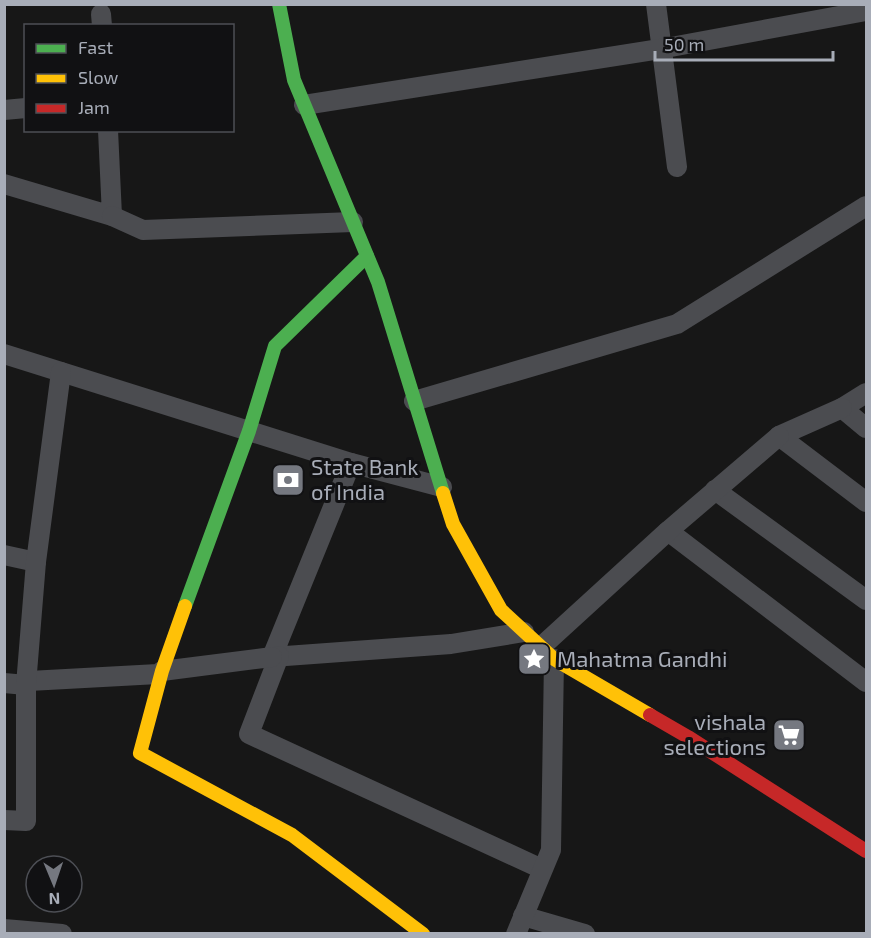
<svg xmlns="http://www.w3.org/2000/svg" width="871" height="938" font-family="'Exo 2',sans-serif">
  <style>
    .lines { fill: none; stroke-linecap: round; stroke-linejoin: round }
    .street { stroke: #4b4c50; stroke-width: 20 }
    .fast { stroke: #4caf50; stroke-width: 14 }
    .slow { stroke: #ffc107; stroke-width: 14 }
    .jam { stroke: #c62828; stroke-width: 14 }
    .labels { text-anchor: middle; stroke-width: 6; stroke-linejoin: round; paint-order: stroke }
    .poi-label { font-size: 22px; fill: #a8adb8; stroke: #111113; text-anchor: start }
  </style>
  <rect width="100%" height="100%" fill="#171717"/>
  <g class="lines">
    <!-- street -->
    <g class="street">
      <path d="M 656,4 L 677,167"/>
      <path d="M 101,14 L 102,26"/>
      <path d="M 304,105 L 660,49 L 866,11"/>
      <path d="M 4,110 L 26,108"/>
      <path d="M 4,184 L 112,216 L 108,130"/>
      <path d="M 112,216 L 143,230 L 353,222"/>
      <path d="M 4,354 L 351,463 L 442,487"/>
      <path d="M 866,393 L 842,408 L 866,428"/>
      <path d="M 414,401 L 677,324 L 866,206"/>
      <path d="M 842,408 L 779,436 L 866,502"/>
      <path d="M 351,463 L 272,657 L 451,644 L 524,632"/>
      <path d="M 715,490 L 866,600"/>
      <path d="M 668,531 L 866,682"/>
      <path d="M 4,555 L 36,562"/>
      <path d="M 541,647 L 668,531 L 779,436"/>
      <path d="M 279,656 L 249,734 L 542,869"/>
      <path d="M 4,683 L 26,685 L 29,681 L 158,674 L 162,671 L 272,657"/>
      <path d="M 4,820 L 26,821 L 26,685 L 36,562 L 61,372"/>
      <path d="M 523,916 L 585,934"/>
      <path d="M 4,929 L 62,934"/>
      <path d="M 516,934 L 551,850 L 554,659"/>
    </g>
    <!-- fast -->
    <g class="fast">
      <path d="M 279,4 L 294,80 L 378,282 L 443,493"/>
      <path d="M 185,606 L 249,431 L 275,346 L 367,256"/>
    </g>
    <!-- slow -->
    <g class="slow">
      <path d="M 443,493 L 453,524 L 501,610 L 554,659 L 650,715"/>
      <path d="M 185,606 L 162,671 L 140,753 L 292,835 L 423,934"/>
    </g>
    <!-- jam -->
    <path class="jam" d="M 650,715 L 688,737 L 866,851"/>
  </g>
  <!-- icons -->
  <defs>
    <symbol id="bank-square" viewBox="-11 -11 22 22"><rect x="-9" y="-9" width="18" height="18" rx="4" fill="#757880" stroke="#111113"/><path d="M-6-4H6V4H-6ZM0-2.3a2.3 2.3 0 1 0 0 4.6a2.3 2.3 0 1 0 0-4.6Z" fill="#fff"/></symbol>
    <symbol id="sight-square" viewBox="-11 -11 22 22"><rect x="-9" y="-9" width="18" height="18" rx="4" fill="#757880" stroke="#111113"/><path d="M0-6L1.8-2.2L6-1.7L2.9 1.2L3.7 5.4L0 3.3L-3.7 5.4L-2.9 1.2L-6-1.7L-1.8-2.2Z" fill="#fff"/></symbol>
    <symbol id="supermarket-square" viewBox="-11 -11 22 22"><rect x="-9" y="-9" width="18" height="18" rx="4" fill="#757880" stroke="#111113"/><path d="M-6-5.5h2.5l.6 2H6L4.5 2H-2.5L-4.4-4H-6ZM-1.5 3.2a1.3 1.3 0 1 0 .1 0ZM3 3.2a1.3 1.3 0 1 0 .1 0Z" fill="#fff"/></symbol>
  </defs>
  <g fill-rule="evenodd">
    <use href="#bank-square" x="269" y="461" width="38" height="38"/>
    <use href="#sight-square" x="515" y="640" width="38" height="38"/>
    <use href="#supermarket-square" x="770" y="716" width="38" height="38"/>
  </g>
  <g class="labels">
    <!-- poi labels -->
    <g class="poi-label">
      <text x="311" y="475">State Bank<tspan x="311" dy="25">of India</tspan></text>
      <text x="557" y="667">Mahatma Gandhi</text>
      <text x="766" y="730" text-anchor="end">vishala<tspan x="766" dy="25">selections</tspan></text>
    </g>
  </g>
  <!-- border -->
  <rect width="871" height="938" fill="none" stroke="#a8adb8" stroke-width="12"/>
  <!-- legend -->
  <rect x="24" y="24" width="210" height="108" fill="#111113" stroke="#4d4f55" stroke-width="1.5"/>
  <rect x="36" y="44" width="30" height="9" fill="#4caf50" stroke="#4d4f55" stroke-width="1.5"/>
  <text x="78" y="54" font-size="18" fill="#a8adb8">Fast</text>
  <rect x="36" y="74" width="30" height="9" fill="#ffc107" stroke="#4d4f55" stroke-width="1.5"/>
  <text x="78" y="84" font-size="18" fill="#a8adb8">Slow</text>
  <rect x="36" y="104" width="30" height="9" fill="#c62828" stroke="#4d4f55" stroke-width="1.5"/>
  <text x="78" y="114" font-size="18" fill="#a8adb8">Jam</text>
  <!-- north arrow -->
  <g transform="translate(54 884) rotate(178)"><circle r="28" fill="#111113" stroke="#4d4f55" stroke-width="1.5"/>
  <path d="M0-4.5L10 22L0 15L-10 22Z" fill="#757880"/>
  <text y="-9" font-size="16" font-weight="bold" text-anchor="middle" fill="#a8adb8">N</text>
  </g>
  <!-- scale -->
  <path d="M655 51v9h178v-9" fill="none" stroke="#a8adb8" stroke-width="3"/>
  <text x="664" y="51" font-size="18" fill="#a8adb8" stroke="#111113" stroke-width="4.5" paint-order="stroke">50 m</text>
</svg>
